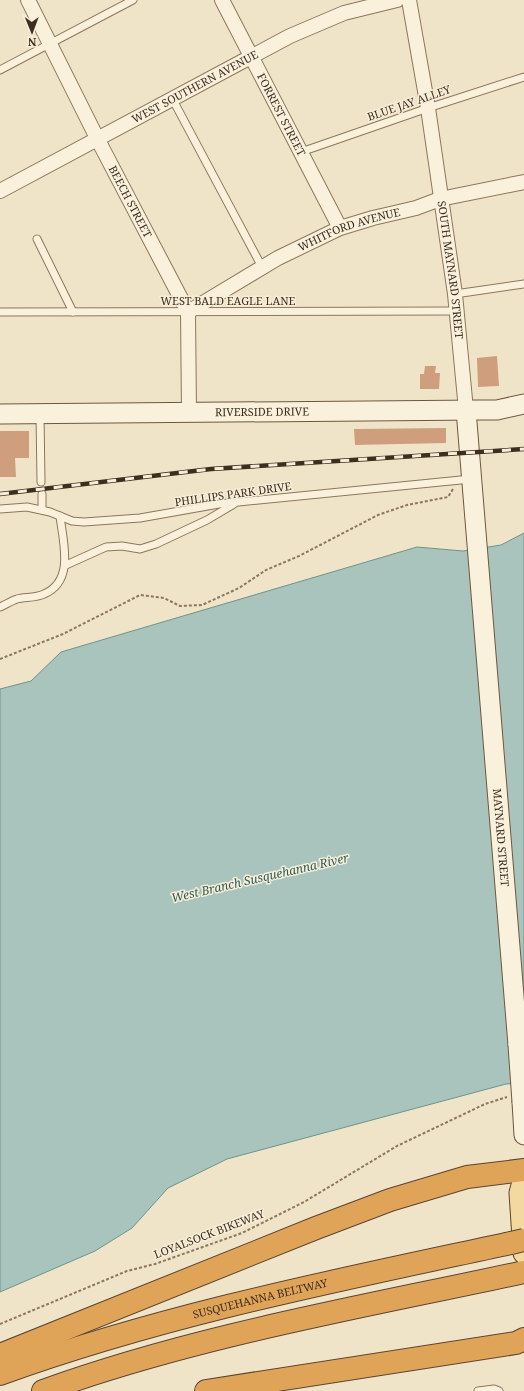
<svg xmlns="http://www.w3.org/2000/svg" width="524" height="1391" font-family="'Noto Serif',serif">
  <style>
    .water { fill: #a9c4bc; stroke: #6f938a }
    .building { fill: #cf9f7d }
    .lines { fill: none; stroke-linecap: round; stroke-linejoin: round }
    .service-casing { stroke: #8d765c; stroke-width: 9 }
    .minor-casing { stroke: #8d765c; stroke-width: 16 }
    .secondary-casing { stroke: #6f573f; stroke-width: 21 }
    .primary-casing { stroke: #5b4430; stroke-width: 23 }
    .motorway-casing { stroke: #5b4430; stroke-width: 24 }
    .path { stroke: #8d765c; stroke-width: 2; stroke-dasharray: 3 2; stroke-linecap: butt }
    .service { stroke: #faf1dc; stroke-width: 7 }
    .minor { stroke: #faf1dc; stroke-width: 14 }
    .secondary { stroke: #faf1dc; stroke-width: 19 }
    .primary { stroke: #f3d9a0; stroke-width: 21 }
    .motorway { stroke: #e0a458; stroke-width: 22 }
    .rail-casing { stroke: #3d2e20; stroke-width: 4.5 }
    .rail { stroke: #f7eed8; stroke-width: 3; stroke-dasharray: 9; stroke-linecap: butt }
    .secondary-bridge-casing { stroke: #6f573f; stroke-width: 21; stroke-linecap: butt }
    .motorway-bridge-casing { stroke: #5b4430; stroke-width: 24; stroke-linecap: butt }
    .secondary-bridge { stroke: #faf1dc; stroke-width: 19 }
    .motorway-bridge { stroke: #e0a458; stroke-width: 22 }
    .labels { text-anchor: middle; stroke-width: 3; stroke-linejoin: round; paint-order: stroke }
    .street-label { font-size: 11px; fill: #3d2e20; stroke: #f7eed8 }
    .water-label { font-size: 12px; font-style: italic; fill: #2f5d5a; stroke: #f7eed8 }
  </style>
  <rect width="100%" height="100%" fill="#f0e4c8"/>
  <!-- water -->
  <path class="water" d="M 524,533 L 524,1083 L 506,1084 L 227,1159 L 168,1188 L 132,1228 L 95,1251 L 0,1292 L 0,689 L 31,681 L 61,652 L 417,547 L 463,551 L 501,545 Z"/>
  <!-- building -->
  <g class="building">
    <path d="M 497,356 L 499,386 L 478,387 L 477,358 Z"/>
    <path d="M 425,366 L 436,366 L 435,373 L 440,373 L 439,389 L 420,389 L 420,374 L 424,374 Z"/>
    <path d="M 446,428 L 446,443 L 355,445 L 354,429 Z"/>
    <path d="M 0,431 L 29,431 L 29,458 L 15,458 L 16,477 L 0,477 Z"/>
  </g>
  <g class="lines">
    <defs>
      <g id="service">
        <path d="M 0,70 L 133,0"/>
        <path d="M 173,100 L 262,267"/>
        <path d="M 301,152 L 428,108 L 524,77"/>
        <path d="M 37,239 L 73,312"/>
        <path d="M 455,294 L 524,284"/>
        <path d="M 0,312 L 457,311"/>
        <path d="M 40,414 L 41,482"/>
        <path d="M 42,494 L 42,510"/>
        <path d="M 0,509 L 27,507 L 50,512 L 72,521 L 84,522 L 140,518 L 219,504 L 471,479"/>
        <path d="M 66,565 L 106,547 L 122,546 L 140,549 L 156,544 L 207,520 L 234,504"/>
        <path d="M 0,607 C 5,605 11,601 17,599 C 25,597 36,598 44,594 C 75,581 63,542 60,516"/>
        <path d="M 478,1391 L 494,1389 L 499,1391"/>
      </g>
      <g id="minor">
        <path id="s1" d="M 28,0 L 98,140 L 188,312 L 189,413"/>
        <path id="s2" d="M 222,0 L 340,228"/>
        <path id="s3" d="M 409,0 L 428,108 L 455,294 L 466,410"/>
        <path id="s4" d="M 0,191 L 290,36 L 344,13 L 397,0"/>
        <path id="s5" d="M 188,312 L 278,258 L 340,228 L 373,218 L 416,208 L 440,199 L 524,182"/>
      </g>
      <g id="secondary">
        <path id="s6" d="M 466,410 L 518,1045"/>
        <path id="s7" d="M 0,414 L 479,410 L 497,410 L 524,404"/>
        <path d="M 522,1102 L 524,1135"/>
      </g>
      <path id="primary" d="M 524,1178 L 520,1193 L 524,1253"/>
      <g id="motorway">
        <path d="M 0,1355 L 316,1228 L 390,1200 L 467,1177 L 524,1170"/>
        <path id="s8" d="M 0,1374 C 166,1314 339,1280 511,1243"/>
        <path d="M 43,1391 C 198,1335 363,1307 524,1272"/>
        <path d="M 206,1391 L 516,1343 L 524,1339"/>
      </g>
    </defs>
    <!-- service casing -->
    <use href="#service" class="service-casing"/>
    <!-- minor casing -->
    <use href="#minor" class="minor-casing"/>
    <!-- secondary casing -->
    <use href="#secondary" class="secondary-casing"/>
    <!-- primary casing -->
    <use href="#primary" class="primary-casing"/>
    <!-- motorway casing -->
    <use href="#motorway" class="motorway-casing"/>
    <!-- path -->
    <g class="path">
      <path d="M 0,659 L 63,634 L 140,595 L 164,598 L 180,606 L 202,605 L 239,588 L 266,570 L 299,556 L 378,515 L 407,505 L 448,497 L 453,489"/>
      <path d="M 0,1324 L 127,1271 L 155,1264 L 242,1233 L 304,1202 L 397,1146 L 485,1104 L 507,1097"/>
    </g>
    <!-- service -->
    <use href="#service" class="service"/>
    <!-- minor -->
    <use href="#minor" class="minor"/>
    <!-- secondary -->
    <use href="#secondary" class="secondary"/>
    <!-- primary -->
    <use href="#primary" class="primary"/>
    <!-- motorway -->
    <use href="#motorway" class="motorway"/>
    <defs>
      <path id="rail" d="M 0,494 L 211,469 L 524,449"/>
    </defs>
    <!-- rail casing -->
    <use href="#rail" class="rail-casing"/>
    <!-- rail -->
    <use href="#rail" class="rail"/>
    <defs>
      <path id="secondary-bridge" d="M 518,1045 L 522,1102"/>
      <path id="motorway-bridge" d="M 511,1243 L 524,1240"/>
    </defs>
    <!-- secondary-bridge casing -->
    <use href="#secondary-bridge" class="secondary-bridge-casing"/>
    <!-- motorway-bridge casing -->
    <use href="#motorway-bridge" class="motorway-bridge-casing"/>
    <!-- secondary-bridge -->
    <use href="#secondary-bridge" class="secondary-bridge"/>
    <!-- motorway-bridge -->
    <use href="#motorway-bridge" class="motorway-bridge"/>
  </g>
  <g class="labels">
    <!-- street labels -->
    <g class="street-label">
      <text dy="4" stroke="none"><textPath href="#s4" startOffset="221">WEST SOUTHERN AVENUE</textPath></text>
      <text transform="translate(409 103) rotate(-19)" y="4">BLUE JAY ALLEY</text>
      <text dy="4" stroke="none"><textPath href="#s2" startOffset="129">FORREST STREET</textPath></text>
      <text dy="4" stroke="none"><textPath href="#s1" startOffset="226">BEECH STREET</textPath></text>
      <text dy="4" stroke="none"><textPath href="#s5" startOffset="182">WHITFORD AVENUE</textPath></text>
      <text dy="4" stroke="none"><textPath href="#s3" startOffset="273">SOUTH MAYNARD STREET</textPath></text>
      <text x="228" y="305">WEST BALD EAGLE LANE</text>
      <text dy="4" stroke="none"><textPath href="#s7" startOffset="262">RIVERSIDE DRIVE</textPath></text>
      <text transform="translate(233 494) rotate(-8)" y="4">PHILLIPS PARK DRIVE</text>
      <text dy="4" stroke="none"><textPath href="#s6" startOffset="429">MAYNARD STREET</textPath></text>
      <text transform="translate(209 1234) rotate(-21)" y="4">LOYALSOCK BIKEWAY</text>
      <text dy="4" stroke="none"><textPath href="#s8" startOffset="271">SUSQUEHANNA BELTWAY</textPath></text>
    </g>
    <!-- water labels -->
    <g class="water-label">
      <text transform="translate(260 878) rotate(-13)" y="4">West Branch Susquehanna River</text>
    </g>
  </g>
  <!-- north arrow -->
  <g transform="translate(32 32) rotate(179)" stroke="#f7eed8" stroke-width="3" paint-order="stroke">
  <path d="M0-3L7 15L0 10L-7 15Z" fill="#3d2e20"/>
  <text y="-6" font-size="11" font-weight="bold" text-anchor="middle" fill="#3d2e20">N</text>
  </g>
</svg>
